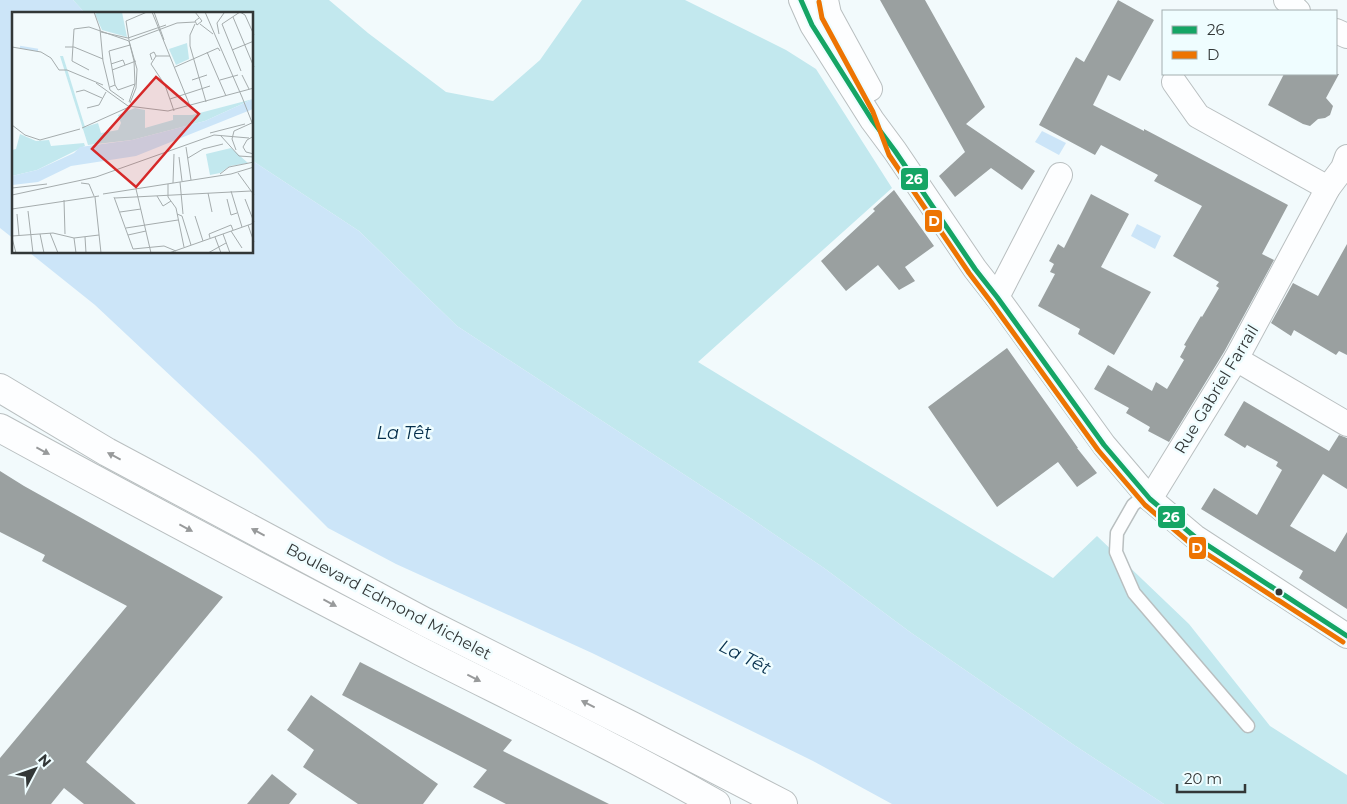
<svg xmlns="http://www.w3.org/2000/svg" width="1347" height="804" font-family="Montserrat,sans-serif">
  <style>
    .green { fill: #c2e8ee }
    .water { fill: #cce5f8 }
    .building { fill: #9aa0a0 }
    .lines { fill: none; stroke-linecap: round; stroke-linejoin: round }
    .service-casing { stroke: #b9bfc0; stroke-width: 15 }
    .minor-casing { stroke: #b9bfc0; stroke-width: 26 }
    .trunk-casing { stroke: #b9bfc0; stroke-width: 30 }
    .service { stroke: #fdfeff; stroke-width: 12 }
    .minor { stroke: #fdfeff; stroke-width: 24 }
    .trunk { stroke: #fdfeff; stroke-width: 28 }
    .bus-1-casing { stroke: #effdff; stroke-width: 9 }
    .bus-2-casing { stroke: #effdff; stroke-width: 9 }
    .bus-1 { stroke: #15a565; stroke-width: 5 }
    .bus-2 { stroke: #ed7402; stroke-width: 5 }
    .oneway { fill: #989a9b }
    .bus-dot { fill: #323737; stroke: #effdff; stroke-width: 2 }
    .labels { text-anchor: middle; stroke-width: 5; stroke-linejoin: round; paint-order: stroke }
    .street-label { font-size: 16px; fill: #323737; stroke: #effdff }
    .water-label { font-size: 18px; font-style: italic; fill: #052f4c; stroke: #effdff }
    .inset-river { fill: none; stroke: #cce5f8; stroke-width: 2.5 }
    .inset-road { fill: none; stroke: #a5acad; stroke-width: 1 }
    .view { fill: #d62828; fill-opacity: 0.15; stroke: #d62828; stroke-width: 2.5 }
    .inset-edge { fill: none; stroke: #323737; stroke-width: 2.5 }
    .line-badge { stroke: #effdff; stroke-width: 2 }
    .badge-label { font-size: 14px; text-anchor: middle; font-weight: bold; fill: #fff }
  </style>
  <rect width="100%" height="100%" fill="#f2fafc"/>
  <!-- green -->
  <path class="green" d="M 73,0 L 329,0 L 368,33 L 446,92 L 493,101 L 540,60 L 582,0 L 685,0 L 786,50 L 816,69 L 892,188 L 698,362 L 1053,578 L 1097,536 L 1189,624 L 1270,726 L 1347,775 L 1347,804 L 1164,804 L 1074,745 L 910,632 L 824,568 L 743,513 L 457,326 L 359,231 L 253,161 L 252,14 L 86,14 Z"/>
  <!-- water -->
  <g class="water">
    <path d="M 0,0 L 73,0 L 86,14 L 14,14 L 14,239 L 0,228 Z"/>
    <path d="M 1042,131 L 1066,143 L 1059,155 L 1035,142 Z"/>
    <path d="M 253,161 L 359,231 L 457,326 L 743,513 L 824,568 L 910,632 L 1074,745 L 1164,804 L 892,804 L 813,761 L 592,653 L 396,564 L 328,528 L 255,455 L 95,305 L 30,253 L 252,252 Z"/>
    <path d="M 1137,224 L 1161,236 L 1155,249 L 1131,236 Z"/>
  </g>
  <!-- building -->
  <g class="building">
    <path d="M 880,0 L 925,0 L 985,107 L 966,124 L 1035,171 L 1022,190 L 991,168 L 955,197 L 939,176 L 965,152 Z"/>
    <path d="M 1118,0 L 1154,20 L 1120,81 L 1108,75 L 1093,105 L 1144,131 L 1144,129 L 1288,205 L 1262,254 L 1274,260 L 1224,352 L 1169,442 L 1148,431 L 1150,427 L 1126,413 L 1129,408 L 1094,389 L 1108,365 L 1152,391 L 1156,382 L 1167,389 L 1184,360 L 1180,357 L 1186,346 L 1184,345 L 1201,316 L 1202,317 L 1219,288 L 1216,286 L 1219,282 L 1173,256 L 1202,206 L 1154,181 L 1158,175 L 1101,145 L 1095,155 L 1039,125 L 1076,57 L 1084,62 Z"/>
    <path d="M 1284,74 L 1339,74 L 1326,98 L 1333,106 L 1330,115 L 1325,118 L 1318,119 L 1310,126 L 1303,124 L 1268,105 Z"/>
    <path d="M 894,190 L 934,246 L 905,267 L 915,281 L 899,290 L 878,265 L 846,291 L 821,261 L 875,211 L 873,209 Z"/>
    <path d="M 1091,194 L 1129,214 L 1101,267 L 1151,292 L 1114,355 L 1078,334 L 1080,329 L 1038,306 L 1055,274 L 1050,272 L 1054,264 L 1049,261 L 1058,244 L 1064,248 Z"/>
    <path d="M 1347,244 L 1347,355 L 1339,351 L 1336,355 L 1294,330 L 1291,336 L 1271,323 L 1293,283 L 1318,296 Z"/>
    <path d="M 1007,348 L 1078,448 L 1077,448 L 1097,473 L 1077,487 L 1058,462 L 997,507 L 928,407 Z"/>
    <path d="M 1244,401 L 1329,451 L 1339,435 L 1347,438 L 1347,489 L 1323,474 L 1290,526 L 1335,552 L 1347,532 L 1347,609 L 1299,578 L 1303,571 L 1201,509 L 1214,488 L 1257,515 L 1282,470 L 1276,466 L 1278,462 L 1247,445 L 1245,448 L 1224,435 Z"/>
    <path d="M 0,471 L 24,486 L 223,597 L 86,762 L 136,804 L 84,804 L 64,788 L 51,804 L 0,804 L 0,758 L 127,606 L 42,561 L 45,555 L 0,532 Z"/>
    <path d="M 360,662 L 512,740 L 503,751 L 609,804 L 506,804 L 473,787 L 487,770 L 342,695 Z"/>
    <path d="M 311,695 L 438,784 L 423,804 L 358,804 L 303,767 L 314,750 L 287,730 Z"/>
    <path d="M 272,774 L 297,794 L 289,804 L 247,804 Z"/>
  </g>
  <g class="lines">
    <defs>
      <path id="service" d="M 1146,494 L 1133,505 L 1117,533 L 1116,552 L 1134,593 L 1248,726"/>
      <g id="minor">
        <path d="M 801,0 L 812,25 L 872,120 L 895,151 L 975,269 L 997,297 L 1104,445 L 1150,499 L 1195,537 L 1347,636"/>
        <path d="M 826,0 L 829,14 L 870,89"/>
        <path d="M 1286,0 L 1298,11"/>
        <path d="M 1336,31 L 1347,36"/>
        <path d="M 1174,82 L 1198,116 L 1328,188"/>
        <path d="M 997,297 L 1060,175"/>
        <path d="M 1236,359 L 1347,424"/>
        <path d="M 1150,499 L 1236,359 L 1328,188 L 1343,168 L 1347,157"/>
      </g>
      <g id="trunk">
        <path d="M 0,388 L 107,452 L 425,622 L 632,726 L 783,804"/>
        <path d="M 0,428 C 139,504 279,578 420,651 C 519,701 620,749 716,804"/>
      </g>
    </defs>
    <!-- service casing -->
    <use href="#service" class="service-casing"/>
    <!-- minor casing -->
    <use href="#minor" class="minor-casing"/>
    <!-- trunk casing -->
    <use href="#trunk" class="trunk-casing"/>
    <!-- service -->
    <use href="#service" class="service"/>
    <!-- minor -->
    <use href="#minor" class="minor"/>
    <!-- trunk -->
    <use href="#trunk" class="trunk"/>
    <defs>
      <path id="bus-1" d="M 801,0 L 812,25 L 872,120 L 895,151 L 975,269 L 997,297 L 1104,445 L 1150,499 L 1195,537 L 1347,636"/>
      <path id="bus-2" d="M 819,2 L 822,18 L 873,112 L 889,155 L 969,273 L 991,302 L 1098,450 L 1145,505 L 1190,543 L 1343,642"/>
    </defs>
    <!-- bus-1 casing -->
    <use href="#bus-1" class="bus-1-casing"/>
    <!-- bus-2 casing -->
    <use href="#bus-2" class="bus-2-casing"/>
    <!-- bus-1 -->
    <use href="#bus-1" class="bus-1"/>
    <!-- bus-2 -->
    <use href="#bus-2" class="bus-2"/>
  </g>
  <!-- one-way arrows -->
  <defs><path id="oneway-solid" d="M-6-.8H1V-3.2L6.5 0L1 3.2V.8H-6Z" transform="scale(1.25)"/></defs>
  <g class="oneway">
    <use href="#oneway-solid" transform="translate(43 451) rotate(28)"/>
    <use href="#oneway-solid" transform="translate(114 456) rotate(-152)"/>
    <use href="#oneway-solid" transform="translate(186 528) rotate(28)"/>
    <use href="#oneway-solid" transform="translate(258 532) rotate(-152)"/>
    <use href="#oneway-solid" transform="translate(330 603) rotate(28)"/>
    <use href="#oneway-solid" transform="translate(474 678) rotate(27)"/>
    <use href="#oneway-solid" transform="translate(588 704) rotate(-153)"/>
  </g>
  <!-- markers -->
  <circle class="bus-dot" cx="1279" cy="592" r="4.5"/>
  <g class="labels">
    <!-- street labels -->
    <g class="street-label">
      <text transform="translate(1216 389) rotate(-59)" y="6">Rue Gabriel Farrail</text>
      <text transform="translate(389 601) rotate(28)" y="6">Boulevard Edmond Michelet</text>
    </g>
    <!-- water labels -->
    <g class="water-label">
      <text x="404" y="439">La Têt</text>
      <text transform="translate(745 657) rotate(27)" y="6">La Têt</text>
    </g>
  </g>
  <!-- overview -->
  <g transform="translate(12 12)">
    <rect width="241" height="241" fill="#f2fafc"/>
    <path d="M 87,0 L 110,0 L 115,25 L 90,18 L 83,2 ZM 175,31 L 177,47 L 164,53 L 157,37 ZM 48,44 L 51,44 L 73,115 L 86,111 L 89,121 L 106,118 L 109,111 L 106,103 L 123,96 L 133,98 L 133,116 L 161,108 L 161,103 L 180,103 L 241,87 L 193,109 L 120,128 L 76,133 ZM 8,122 L 24,129 L 37,128 L 39,134 L 72,131 L 73,134 L 25,158 L 0,164 L 0,138 L 4,137 ZM 219,136 L 236,151 L 218,154 L 208,161 L 198,163 L 194,142 Z" fill="#c2e8ee"/>
    <path d="M 241,87 L 241,97 L 124,144 L 59,154 L 26,170 L 0,173 L 0,164 L 25,158 L 62,141 L 68,135 L 120,128 L 193,109 Z" fill="#cce5f8"/>
    <path class="inset-river" d="M 8,35 L 26,38"/>
    <path class="inset-road" d="M 82,0 L 88,17 L 91,49 L 98,78M 140,0 L 178,94M 142,0 L 152,28M 183,0 L 190,9 L 185,13 L 183,9 L 187,6M 193,0 L 230,85M 221,5 L 242,55M 183,12 L 178,23 L 178,34 L 194,90M 188,12 L 201,22M 89,20 L 116,26 L 154,13M 207,22 L 205,11 L 212,1M 117,28 L 114,9 L 135,0M 0,35 L 29,40 L 39,46 L 47,58 L 55,58 L 91,73M 53,35 L 62,35 L 91,47M 220,38 L 242,29M 195,40 L 214,84M 158,44 L 144,44 L 139,52 L 153,73 L 162,99M 140,48 L 138,42 L 142,40 L 144,44M 99,52 L 111,48 L 113,53M 163,55 L 206,36 L 208,39M 77,58 L 60,49 L 62,17 L 77,15 L 117,29 L 165,11 L 183,10M 100,58 L 124,49M 229,59 L 210,12 L 228,0 L 233,3 L 242,23M 230,63 L 237,77M 180,68 L 195,63M 208,68 L 226,63M 84,71 L 116,94 L 156,99 L 242,76M 103,73 L 106,78 L 123,72M 98,75 L 103,73 L 97,39 L 118,33M 98,78 L 112,88M 64,80 L 72,78 L 90,86M 230,85 L 241,113M 158,87 L 198,74M 117,90 L 123,72 L 122,49 L 117,29 L 125,57 L 124,76 L 118,91M 75,96 L 87,93 L 94,80M 0,113 L 13,123 L 28,128 L 68,117M 70,116 L 117,95M 198,121 L 233,112M 209,124 L 227,144 L 242,145M 242,124 L 235,128 L 231,135 L 234,140 L 242,142M 174,135 L 179,168M 224,138 L 220,127 L 222,119 L 242,110M 167,145 L 170,169M 176,146 L 191,137 L 211,132M 226,161 L 242,183M 208,162 L 217,155 L 242,150M 168,170 L 171,202M 69,171 L 77,172 L 82,184M 161,171 L 162,142M 156,172 L 156,185 L 164,196 L 172,235M 0,176 L 35,172M 124,177 L 139,241M 219,179 L 230,215M 196,181 L 200,200M 91,182 L 219,162 L 242,155M 0,183 L 84,165 L 202,123 L 237,126M 145,184 L 151,194 L 159,189M 83,185 L 89,241M 102,185 L 121,237 L 152,234 L 164,239M 103,186 L 239,179M 215,187 L 219,203 L 225,201M 233,187 L 242,210M 52,188 L 53,222M 0,197 L 87,184M 16,199 L 21,241M 108,200 L 129,197M 5,202 L 7,224M 165,202 L 170,204 L 179,233M 183,204 L 191,229M 236,213 L 242,230M 114,216 L 166,208M 219,219 L 230,236M 38,221 L 46,241M 28,222 L 32,241M 211,222 L 218,241M 116,223 L 134,219M 0,224 L 41,221 L 62,226 L 87,223M 73,225 L 74,241M 203,225 L 209,241M 0,226 L 4,241M 62,226 L 64,241M 198,226 L 197,222 L 219,213 L 221,218M 157,241 L 242,211M 196,241 L 214,231"/>
    <path class="view" d="M 144,65 L 187,102 L 124,175 L 80,137 Z"/>
    <rect width="241" height="241" class="inset-edge"/>
  </g>
  <g class="line-badge">
    <rect x="900" y="167" width="29" height="24" rx="5" fill="#15a565"/>
    <rect x="924" y="209" width="19" height="24" rx="5" fill="#ed7402"/>
    <rect x="1157" y="505" width="29" height="24" rx="5" fill="#15a565"/>
    <rect x="1188" y="536" width="19" height="24" rx="5" fill="#ed7402"/>
  </g>
  <g class="badge-label">
    <text x="914" y="184">26</text>
    <text x="934" y="226">D</text>
    <text x="1171" y="522">26</text>
    <text x="1197" y="553">D</text>
  </g>
  <!-- legend -->
  <rect x="1162" y="10" width="175" height="65" fill="#effdff" stroke="#a3aeaf"/>
  <rect x="1172" y="26" width="25" height="8" fill="#15a565" stroke="#a3aeaf"/>
  <text x="1207" y="35" font-size="15" fill="#323737">26</text>
  <rect x="1172" y="51" width="25" height="8" fill="#ed7402" stroke="#a3aeaf"/>
  <text x="1207" y="60" font-size="15" fill="#323737">D</text>
  <!-- north arrow -->
  <g transform="translate(35 769) rotate(49)" stroke="#effdff" stroke-width="4" paint-order="stroke">
  <path d="M0-4L9 19L0 12L-9 19Z" fill="#323737"/>
  <text y="-8" font-size="14" font-weight="bold" text-anchor="middle" fill="#323737">N</text>
  </g>
  <!-- scale -->
  <path d="M1177 784v8h68v-8" fill="none" stroke="#323737" stroke-width="2.5"/>
  <text x="1184" y="784" font-size="15" fill="#323737" stroke="#effdff" stroke-width="4" paint-order="stroke">20 m</text>
</svg>
